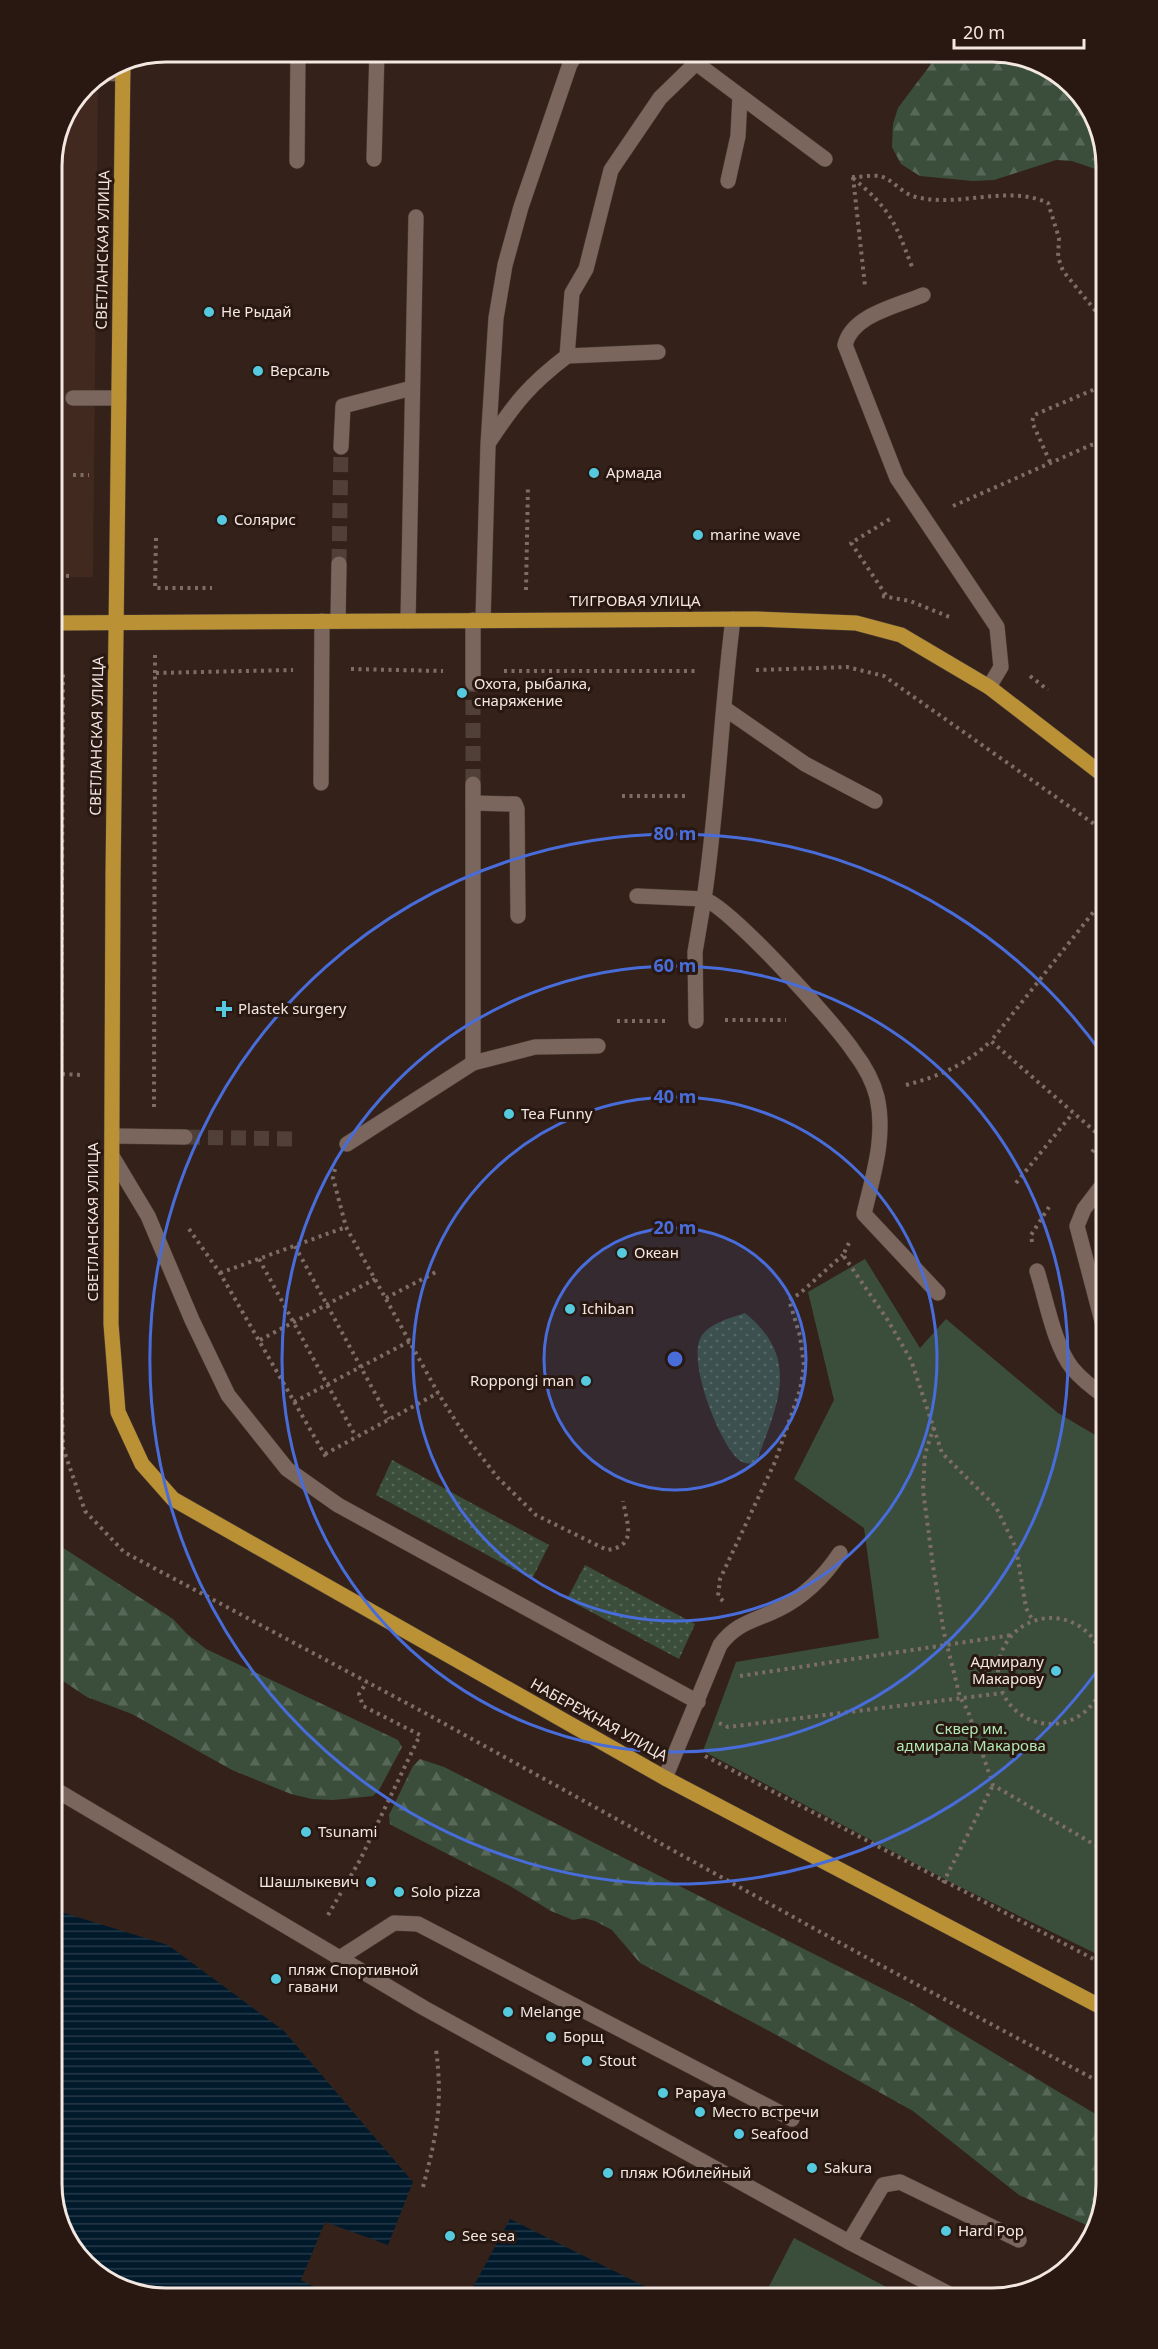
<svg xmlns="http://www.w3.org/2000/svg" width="1158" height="2349" font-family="'Noto Sans',sans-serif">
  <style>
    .built { fill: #41291f }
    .grass { fill: url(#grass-dots) }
    .forest { fill: url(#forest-firs) }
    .park { fill: #3b4e3c }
    .water { fill: url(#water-rules) }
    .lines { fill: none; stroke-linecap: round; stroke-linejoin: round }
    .minor-tunnel { stroke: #514038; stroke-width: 15; stroke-dasharray: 15 8; stroke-linecap: butt }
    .minor-casing { stroke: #4f403a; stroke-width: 16 }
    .major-casing { stroke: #4f403a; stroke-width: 16 }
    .path { stroke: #7d6d66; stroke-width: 4; stroke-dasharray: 3 4.5; stroke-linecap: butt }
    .minor { stroke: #7b665d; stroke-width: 15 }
    .major { stroke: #ba9235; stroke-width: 15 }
    .ring { fill: none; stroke: #486dda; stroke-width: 3 }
    .poi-dot { fill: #55cadf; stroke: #291811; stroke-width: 2 }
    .labels { text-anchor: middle; stroke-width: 6; stroke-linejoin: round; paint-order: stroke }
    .street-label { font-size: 15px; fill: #f3e7e1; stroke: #291811 }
    .poi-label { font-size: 15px; fill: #f3e7e1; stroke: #291811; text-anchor: start }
    .park-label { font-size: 15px; fill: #afe8b3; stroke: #291811 }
    .rim { fill: none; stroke: #f3e7e1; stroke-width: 3 }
    .centre { fill: #486dda; stroke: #291811; stroke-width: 3 }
    .ring-label { font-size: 18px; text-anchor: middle; font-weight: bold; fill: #486dda; stroke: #291811; stroke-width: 6; stroke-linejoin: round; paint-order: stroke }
  </style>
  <defs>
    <pattern id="grass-dots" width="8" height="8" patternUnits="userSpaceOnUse" patternTransform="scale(1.5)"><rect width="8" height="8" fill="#3b4e3c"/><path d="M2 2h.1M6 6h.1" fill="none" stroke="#586858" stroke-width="1.8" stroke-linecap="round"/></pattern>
    <pattern id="forest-firs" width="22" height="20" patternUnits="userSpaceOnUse" patternTransform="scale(1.5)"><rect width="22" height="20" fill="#3b4e3c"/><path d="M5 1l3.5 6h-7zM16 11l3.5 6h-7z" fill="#586858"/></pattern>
    <pattern id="water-rules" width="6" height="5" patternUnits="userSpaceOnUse" patternTransform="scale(1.5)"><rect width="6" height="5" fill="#00192b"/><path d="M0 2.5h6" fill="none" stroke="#263a49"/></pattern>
  </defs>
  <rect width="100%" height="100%" fill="#34221a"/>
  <!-- built -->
  <path class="built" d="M 98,75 L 93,577 L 51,577 L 51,158 L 85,84 Z"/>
  <!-- grass -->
  <g class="grass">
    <path d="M 745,1313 C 802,1359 777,1405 756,1463 C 749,1464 743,1464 738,1459 C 719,1442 687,1361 701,1337 C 709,1323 731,1318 745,1313 Z"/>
    <path d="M 392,1460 L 549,1545 L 532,1579 L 376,1495 Z"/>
    <path d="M 585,1565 L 695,1624 L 679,1659 L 567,1599 Z"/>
  </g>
  <!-- forest -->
  <g class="forest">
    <path d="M 938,51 L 1001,51 L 1062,74 L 1098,122 L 1107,173 L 1072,161 L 1056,160 L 994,180 L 973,181 L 920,176 L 901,164 L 892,147 L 893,124 L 898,108 L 937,56 Z"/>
    <path d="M 51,1540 L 173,1619 L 187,1634 L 206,1649 L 398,1740 L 402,1747 L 379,1790 L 373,1796 L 333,1800 L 312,1799 L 291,1794 L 232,1770 L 132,1714 L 87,1697 L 51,1673 Z"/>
    <path d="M 420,1759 L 444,1767 L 911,2003 L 1107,2121 L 1107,2184 L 1093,2228 L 1019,2195 L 913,2111 L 771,2032 L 640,1963 L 612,1930 L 595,1921 L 584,1918 L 573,1920 L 551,1911 L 510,1886 L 395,1827 L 390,1824 L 389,1815 L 413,1766 Z"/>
  </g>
  <!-- park -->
  <g class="park">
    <path d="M 865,1259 L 920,1348 L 946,1319 L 1058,1413 L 1107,1442 L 1107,1959 L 954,1884 L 703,1751 L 736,1662 L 879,1638 L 864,1528 L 794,1479 L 834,1400 L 808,1292 Z"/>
    <path d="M 794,2238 L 907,2298 L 763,2298 Z"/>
  </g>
  <!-- water -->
  <g class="water">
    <path d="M 51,1909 L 168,1945 L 284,2031 L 413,2182 L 388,2245 L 325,2222 L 301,2280 L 336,2298 L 158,2298 L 101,2279 L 60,2227 L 51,2184 Z"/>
    <path d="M 510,2219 L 668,2298 L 467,2298 Z"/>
  </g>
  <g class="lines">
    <!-- minor-tunnel -->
    <g class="minor-tunnel">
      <path d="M 339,564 L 341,447"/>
      <path d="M 473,784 L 473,683"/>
      <path d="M 185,1137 L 295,1139"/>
    </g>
    <defs>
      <g id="minor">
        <path d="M 709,51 L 696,63 L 825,159"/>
        <path d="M 101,73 L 123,74"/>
        <path d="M 374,159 L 377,51"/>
        <path d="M 297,161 L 298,51"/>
        <path d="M 728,181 L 738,136 L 740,96"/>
        <path d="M 923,295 C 897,306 852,315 845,345 L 897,478 L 997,627 L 1001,667 L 989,687"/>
        <path d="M 567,356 L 658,352"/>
        <path d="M 73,398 L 119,398"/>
        <path d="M 489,442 C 515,403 529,385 567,356 L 572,293 L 586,269 L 611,170 L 660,98 L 696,63"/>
        <path d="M 341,447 L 343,406 L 412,388"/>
        <path d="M 733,619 C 721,712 718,806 704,899 C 731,908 835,1023 854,1052 C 864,1065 873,1081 877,1097 C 886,1137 873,1175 864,1214 L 938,1293"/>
        <path d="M 483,620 L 488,445 L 496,318 L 505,265 L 521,207 L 570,64 L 578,51"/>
        <path d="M 338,621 L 339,564"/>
        <path d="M 408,621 L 416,217"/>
        <path d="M 473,683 L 473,620"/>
        <path d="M 724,708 L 805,764 L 875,801"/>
        <path d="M 321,783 L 322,621"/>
        <path d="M 473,803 L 515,804 L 517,809 L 518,916"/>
        <path d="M 637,896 L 704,899 L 695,952 L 696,1021"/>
        <path d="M 473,1063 L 535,1047 L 598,1046"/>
        <path d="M 112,1136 L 185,1137"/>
        <path d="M 347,1144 L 473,1063 L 473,784"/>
        <path d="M 112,1156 L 148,1216 L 192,1320 L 228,1395 L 287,1469 L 338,1505 L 698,1702"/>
        <path d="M 1037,1271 C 1046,1299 1054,1345 1072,1368 C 1082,1380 1094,1389 1107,1398"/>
        <path d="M 1107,1340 L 1077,1226 L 1084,1209 L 1107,1179"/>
        <path d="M 665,1778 L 720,1645 C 737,1622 755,1621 779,1609 C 805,1596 824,1577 840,1553"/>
        <path d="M 51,1787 L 424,2008 L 849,2242 L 957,2298"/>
        <path d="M 338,1959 L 394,1923 L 418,1924 L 792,2119"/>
        <path d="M 849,2242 L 883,2185 L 900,2182 L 1019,2240"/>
      </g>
      <g id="major">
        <path d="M 123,59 L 113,878 L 111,1324 L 118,1412 L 142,1464 L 173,1499 L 665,1778 L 1107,2010"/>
        <path d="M 51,623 L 755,619 L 856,623 L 901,635 L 989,687 L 1107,778"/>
      </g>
    </defs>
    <!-- minor casing -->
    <use href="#minor" class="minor-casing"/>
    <!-- major casing -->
    <use href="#major" class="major-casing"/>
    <!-- path -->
    <g class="path">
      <path d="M 852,177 C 861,177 872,175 880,176 C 894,180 902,194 916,197 C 960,208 1006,184 1048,203 L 1059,238 L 1058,257 L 1063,271 L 1107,325"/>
      <path d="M 853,177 L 865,286"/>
      <path d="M 853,178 C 891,210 895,222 912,267"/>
      <path d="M 1050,462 L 1032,422 L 1034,415 L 1107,384"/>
      <path d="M 73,475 L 89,475"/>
      <path d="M 953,506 L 1091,445 L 1107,443"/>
      <path d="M 156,538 L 155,588 L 212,588"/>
      <path d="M 51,575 L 71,576"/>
      <path d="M 526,590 L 528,485"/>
      <path d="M 886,595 L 851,543 L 890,519"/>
      <path d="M 882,596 L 910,601 L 952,618"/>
      <path d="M 351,669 L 443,671"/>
      <path d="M 756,670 L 847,667 L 884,676 L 1107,833"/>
      <path d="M 504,671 L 698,671"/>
      <path d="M 51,673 L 62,674"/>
      <path d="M 155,673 L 155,653"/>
      <path d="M 1030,676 L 1048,690"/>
      <path d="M 51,682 L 63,674 L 60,1332 L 63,1448 L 85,1511 L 124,1552 L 425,1713 L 871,1960 L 1107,2086"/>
      <path d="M 622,796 L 687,796"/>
      <path d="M 725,1020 L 786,1020"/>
      <path d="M 617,1021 L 667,1021"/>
      <path d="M 62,1074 L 82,1075"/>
      <path d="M 906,1085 C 940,1076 965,1065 991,1041"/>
      <path d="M 51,1100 L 62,1100"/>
      <path d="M 154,1107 L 155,673 L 293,670"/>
      <path d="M 1107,1142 L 991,1041 L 1107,895"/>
      <path d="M 1092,1152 L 1103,1138"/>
      <path d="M 335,1169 L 333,1178 L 346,1227 L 438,1393 L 464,1434 L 498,1478 L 536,1515 L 607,1550 C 638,1546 627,1524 623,1501"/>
      <path d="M 1016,1183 L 1073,1113"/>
      <path d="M 189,1229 L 220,1273 L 326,1457"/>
      <path d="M 1032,1242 L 1031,1235 L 1049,1207"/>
      <path d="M 849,1243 L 843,1255 L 887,1319 L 911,1360 L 942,1453 L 996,1507 L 1016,1548 L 1026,1608 L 1033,1621"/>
      <path d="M 295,1246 L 389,1419"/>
      <path d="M 259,1259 L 356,1437"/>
      <path d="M 220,1273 L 346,1227"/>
      <path d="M 386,1298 L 436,1272"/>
      <path d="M 260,1340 L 375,1279"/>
      <path d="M 294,1402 L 410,1341"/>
      <path d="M 934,1427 L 925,1454 L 923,1490 L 933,1566 L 944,1633 L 960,1697 L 968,1711 L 993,1785 L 1107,1852"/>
      <path d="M 325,1454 L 438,1393"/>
      <path d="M 723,1601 L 718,1596 L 720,1579 L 775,1462 L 800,1390 L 804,1366 L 800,1336 L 789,1300 L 799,1294 L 843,1255"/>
      <circle cx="1051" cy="1671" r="53"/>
      <path d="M 1097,1644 L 1107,1643"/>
      <path d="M 740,1676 L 1012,1635"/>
      <path d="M 719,1723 L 728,1727 L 1003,1693"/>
      <path d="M 705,1756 L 1107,1966"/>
      <path d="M 943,1883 L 993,1785"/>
      <path d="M 328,1915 L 360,1860 L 420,1735 L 363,1706 L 359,1694 L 367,1682"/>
      <path d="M 423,2187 C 437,2134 443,2104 436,2049"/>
    </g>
    <!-- minor -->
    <use href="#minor" class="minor"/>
    <!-- major -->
    <use href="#major" class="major"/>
  </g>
  <!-- distance rings -->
  <circle cx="675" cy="1359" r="131" fill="#486dda" fill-opacity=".12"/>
  <g class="ring">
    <circle cx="675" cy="1359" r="131"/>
    <circle cx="675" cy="1359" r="262"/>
    <circle cx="675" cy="1359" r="393"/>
    <path d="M1105 1660A525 525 0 1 1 1105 1058"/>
  </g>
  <!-- markers -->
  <g class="poi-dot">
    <circle cx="209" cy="312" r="6"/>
    <circle cx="258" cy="371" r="6"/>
    <circle cx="594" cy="473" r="6"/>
    <circle cx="222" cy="520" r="6"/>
    <circle cx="698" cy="535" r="6"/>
    <circle cx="462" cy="693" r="6"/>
    <path d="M221 1000h6v6h6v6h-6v6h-6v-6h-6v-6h6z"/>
    <circle cx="509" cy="1114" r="6"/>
    <circle cx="622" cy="1253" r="6"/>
    <circle cx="570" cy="1309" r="6"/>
    <circle cx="586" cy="1381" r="6"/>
    <circle cx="1056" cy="1671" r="6"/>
    <circle cx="306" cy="1832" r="6"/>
    <circle cx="371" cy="1882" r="6"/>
    <circle cx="399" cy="1892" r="6"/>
    <circle cx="276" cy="1979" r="6"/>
    <circle cx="508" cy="2012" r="6"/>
    <circle cx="551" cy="2037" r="6"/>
    <circle cx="587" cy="2061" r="6"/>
    <circle cx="663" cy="2093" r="6"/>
    <circle cx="700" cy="2112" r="6"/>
    <circle cx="739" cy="2134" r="6"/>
    <circle cx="812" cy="2168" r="6"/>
    <circle cx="608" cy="2173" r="6"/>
    <circle cx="946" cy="2231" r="6"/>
    <circle cx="450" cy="2236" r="6"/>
  </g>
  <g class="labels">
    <!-- street labels -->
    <g class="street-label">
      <text transform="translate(103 250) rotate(-89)" y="5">СВЕТЛАНСКАЯ УЛИЦА</text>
      <text x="635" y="606">ТИГРОВАЯ УЛИЦА</text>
      <text transform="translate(97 736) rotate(-89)" y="5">СВЕТЛАНСКАЯ УЛИЦА</text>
      <text transform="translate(93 1222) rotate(-90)" y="5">СВЕТЛАНСКАЯ УЛИЦА</text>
      <text transform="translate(599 1720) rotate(29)" y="5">НАБЕРЕЖНАЯ УЛИЦА</text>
    </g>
    <!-- poi labels -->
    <g class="poi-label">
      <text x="221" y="317">Не Рыдай</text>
      <text x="270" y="376">Версаль</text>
      <text x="606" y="478">Армада</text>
      <text x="234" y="525">Солярис</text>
      <text x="710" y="540">marine wave</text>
      <text x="474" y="689">Охота, рыбалка,<tspan x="474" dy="17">снаряжение</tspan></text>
      <text x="238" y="1014">Plastek surgery</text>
      <text x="521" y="1119">Tea Funny</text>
      <text x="634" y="1258">Океан</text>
      <text x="582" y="1314">Ichiban</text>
      <text x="574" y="1386" text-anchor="end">Roppongi man</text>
      <text x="1044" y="1667" text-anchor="end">Адмиралу<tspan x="1044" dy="17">Макарову</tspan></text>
      <text x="318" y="1837">Tsunami</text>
      <text x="359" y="1887" text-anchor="end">Шашлыкевич</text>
      <text x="411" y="1897">Solo pizza</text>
      <text x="288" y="1975">пляж Спортивной<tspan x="288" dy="17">гавани</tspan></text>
      <text x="520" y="2017">Melange</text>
      <text x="563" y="2042">Борщ</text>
      <text x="599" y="2066">Stout</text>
      <text x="675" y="2098">Papaya</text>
      <text x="712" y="2117">Место встречи</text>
      <text x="751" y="2139">Seafood</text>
      <text x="824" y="2173">Sakura</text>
      <text x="620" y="2178">пляж Юбилейный</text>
      <text x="958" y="2236">Hard Pop</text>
      <text x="462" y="2241">See sea</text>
    </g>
    <!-- park labels -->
    <g class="park-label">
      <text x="971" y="1734">Сквер им.<tspan x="971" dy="17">адмирала Макарова</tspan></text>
    </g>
  </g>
  <!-- crop -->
  <path d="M0 0H1158V2349H0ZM166 62H992A104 104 0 0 1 1096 166V2184A104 104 0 0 1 992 2288H166A104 104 0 0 1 62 2184V166A104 104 0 0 1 166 62Z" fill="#291811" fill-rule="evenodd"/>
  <path class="rim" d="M166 62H992A104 104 0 0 1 1096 166V2184A104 104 0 0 1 992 2288H166A104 104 0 0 1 62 2184V166A104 104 0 0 1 166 62Z"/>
  <circle cx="675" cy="1359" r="9" class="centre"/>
  <g class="ring-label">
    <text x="675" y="840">80 m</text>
    <text x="675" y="972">60 m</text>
    <text x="675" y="1103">40 m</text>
    <text x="675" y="1234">20 m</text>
  </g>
  <!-- scale -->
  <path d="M954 39v9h130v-9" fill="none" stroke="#f3e7e1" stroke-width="3"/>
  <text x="963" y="39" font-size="18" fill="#f3e7e1" stroke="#291811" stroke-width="4.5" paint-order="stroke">20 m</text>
</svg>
